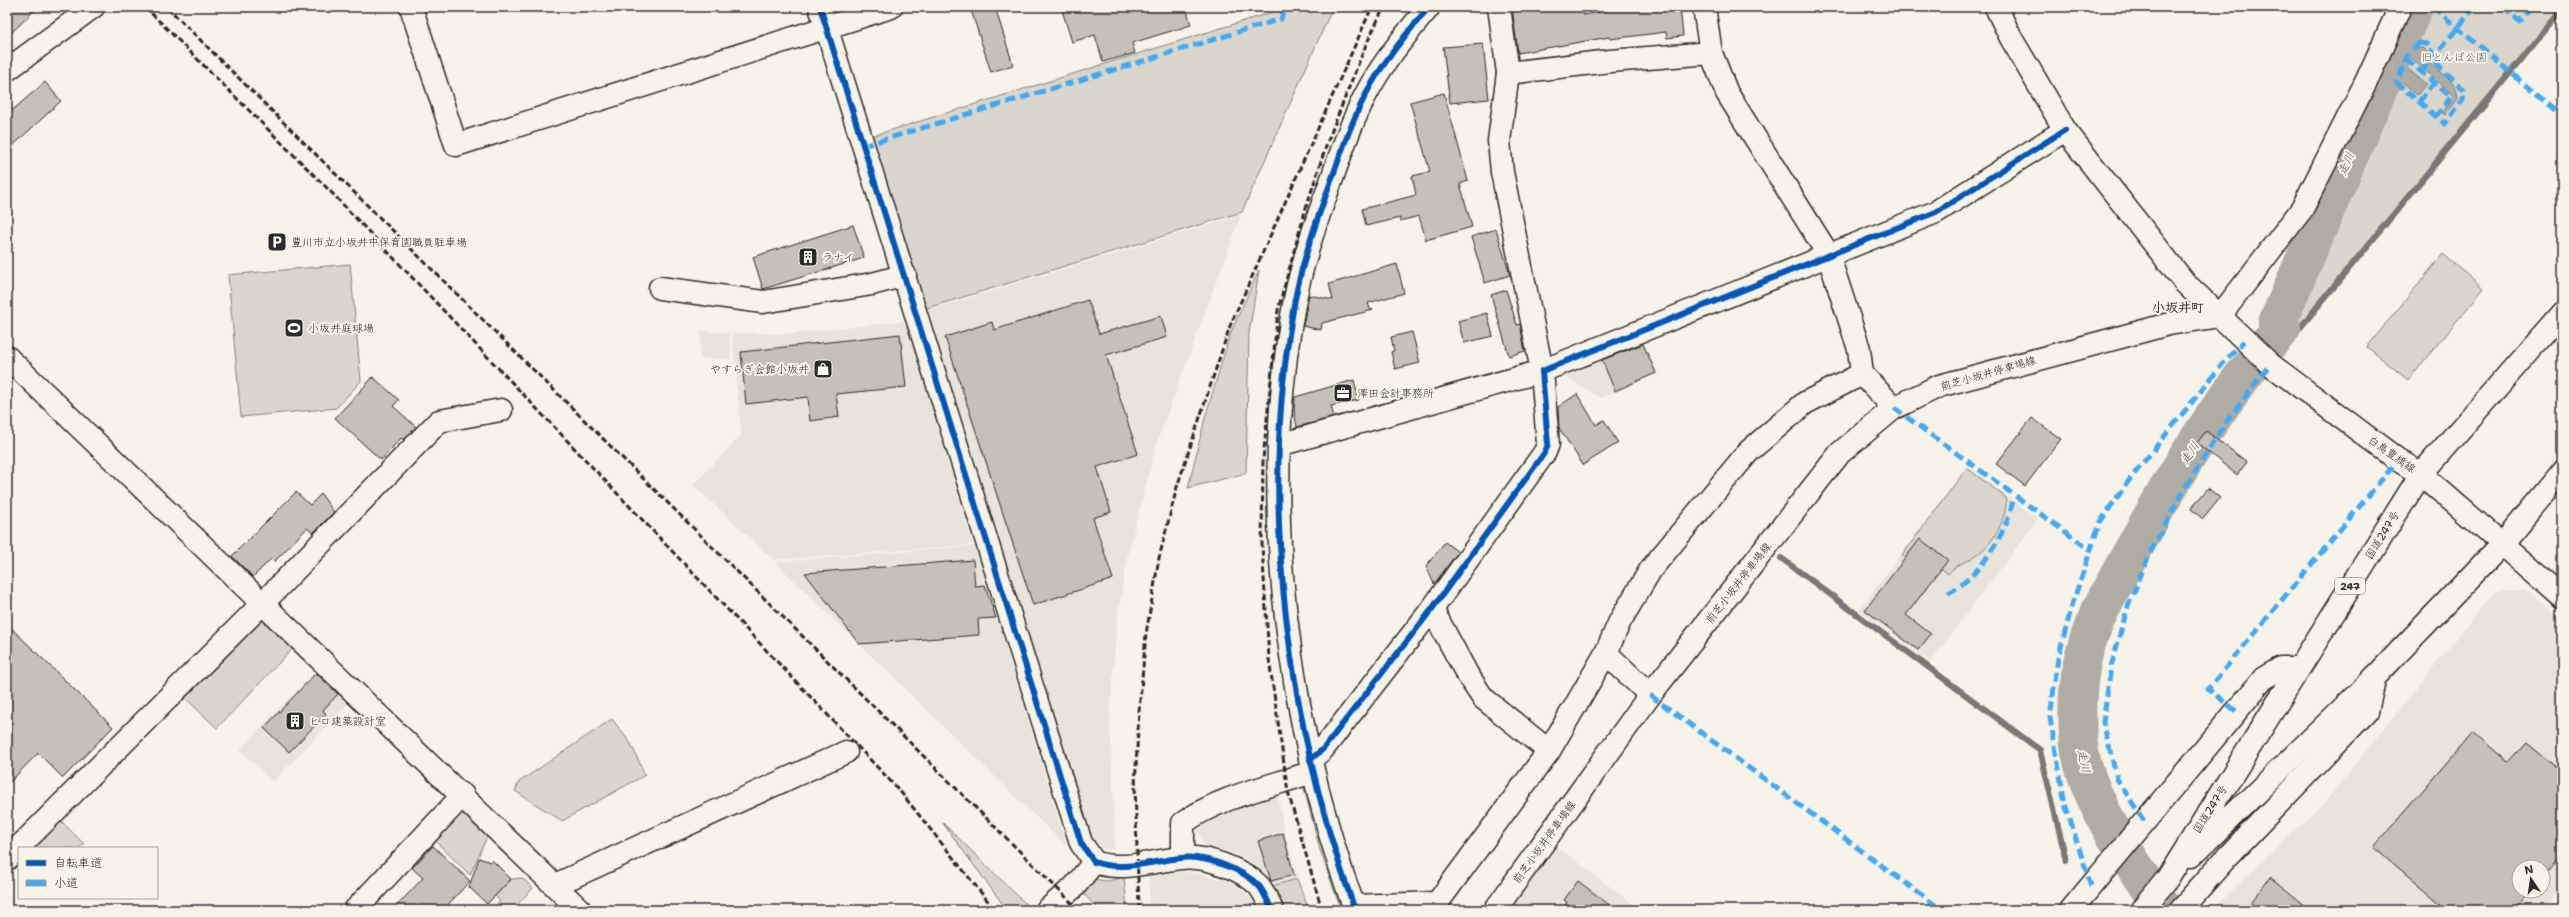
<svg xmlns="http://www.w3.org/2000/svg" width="2569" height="917" font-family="'Shantell Sans','Klee One',sans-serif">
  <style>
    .built { fill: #e8e4da; fill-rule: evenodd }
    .green { fill: #dad6cc; stroke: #82807c }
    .water { fill: #afaca4; stroke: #7a7874 }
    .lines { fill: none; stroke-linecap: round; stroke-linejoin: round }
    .stream { stroke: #7a7874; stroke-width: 6 }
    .river { stroke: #afaca4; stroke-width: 38 }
    .building { fill: #c4c1b9; stroke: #2b2b2b }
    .minor-casing { stroke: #2b2b2b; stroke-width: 25 }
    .major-casing { stroke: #2b2b2b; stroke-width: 25 }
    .highway-casing { stroke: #2b2b2b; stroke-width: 25 }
    .minor { stroke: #f7f3e8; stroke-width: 22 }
    .major { stroke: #f7f3e8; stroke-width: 22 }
    .highway { stroke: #f7f3e8; stroke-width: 22 }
    .rail { stroke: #2b2b2b; stroke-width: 3; stroke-dasharray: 6 3; stroke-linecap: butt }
    .quiet { stroke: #3fa9f5; stroke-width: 5; stroke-dasharray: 10 5; stroke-linecap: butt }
    .cycleway-casing { stroke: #f7f3e8; stroke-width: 8 }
    .cycleway { stroke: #0057b8; stroke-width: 6 }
    .labels { text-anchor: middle; stroke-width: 4; stroke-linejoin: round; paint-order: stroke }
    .shield { fill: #f7f3e8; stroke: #686764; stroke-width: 1 }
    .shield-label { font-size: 10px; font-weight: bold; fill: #2b2b2b }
    .park-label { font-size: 11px; fill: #575653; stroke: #f7f3e8 }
    .poi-label { font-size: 11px; fill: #2b2b2b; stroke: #f7f3e8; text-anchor: start }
    .street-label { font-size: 11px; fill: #2b2b2b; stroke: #f7f3e8 }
    .water-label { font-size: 12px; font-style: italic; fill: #53524f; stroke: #f7f3e8 }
    .quarter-label { font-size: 13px; font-weight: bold; fill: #2b2b2b; stroke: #f7f3e8 }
  </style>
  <rect width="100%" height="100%" fill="#f7f3e8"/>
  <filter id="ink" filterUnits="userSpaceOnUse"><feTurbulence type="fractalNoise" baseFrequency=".025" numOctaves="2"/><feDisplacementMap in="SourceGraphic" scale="8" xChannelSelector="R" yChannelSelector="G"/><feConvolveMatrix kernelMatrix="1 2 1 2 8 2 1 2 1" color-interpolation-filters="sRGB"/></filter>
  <g filter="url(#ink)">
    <!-- built -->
    <g class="built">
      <path d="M 1241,215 L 1157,442 L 1127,557 L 1117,621 L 1110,714 L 1115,850 L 1101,848 L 1089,838 L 925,311 Z"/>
      <path d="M 906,321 L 973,545 L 774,560 L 693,485 L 741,435 L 732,333 L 786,334 Z"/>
      <path d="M 701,331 L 730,333 L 731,359 L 700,359 Z"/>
      <path d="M 1642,339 L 1658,373 L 1601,398 L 1560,374 Z"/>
      <path d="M 1967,467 L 2038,519 L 1930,662 L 1859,610 Z"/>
      <path d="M 975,546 L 1067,847 L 775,562 Z"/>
      <path d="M 2530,591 L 2562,618 L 2562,887 L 2543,910 L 2212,910 L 2325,802 L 2494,592 ZM 2519,867 L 2543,867 L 2543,891 L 2519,891 Z"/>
      <path d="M 318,668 L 352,700 L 273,782 L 240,750 Z"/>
      <path d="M 1277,791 L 1283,827 L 1298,878 L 1271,885 L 1255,865 L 1241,857 L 1215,848 L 1207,850 L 1194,823 Z"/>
      <path d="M 1556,846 L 1641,910 L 1507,910 Z"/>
      <path d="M 1187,872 L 1222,879 L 1232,883 L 1245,892 L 1259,910 L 1149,910 L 1149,873 Z"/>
      <path d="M 553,895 L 568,910 L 538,910 Z"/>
    </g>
    <!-- green -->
    <g class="green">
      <path d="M 1289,7 L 1333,7 L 1242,212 L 924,309 L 869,137 Z"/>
      <path d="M 2420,7 L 2561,7 L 2284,343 L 2277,337 L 2285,328 L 2281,324 L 2388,85 Z"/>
      <path d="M 2443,254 L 2484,288 L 2408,380 L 2367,347 Z"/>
      <path d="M 350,264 L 361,381 L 336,408 L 241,417 L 228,275 Z"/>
      <path d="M 1259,270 L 1249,333 L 1246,473 L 1188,488 L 1205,418 L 1231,332 Z"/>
      <path d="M 1967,468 L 2005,497 C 2007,505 2005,511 2003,518 C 1998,536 1984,552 1968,560 C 1959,565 1955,566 1948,574 L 1925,555 L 1916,566 L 1902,555 Z"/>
      <path d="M 259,612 L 295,646 L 217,728 L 179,692 Z"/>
      <path d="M 612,719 L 631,744 L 645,775 L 562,821 L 515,791 L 519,782 Z"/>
      <path d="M 1310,778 L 1350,910 L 1341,910 L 1320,850 L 1302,781 Z"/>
      <path d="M 461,805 L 489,832 L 470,875 L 431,837 Z"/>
      <path d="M 56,816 L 84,844 L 79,848 L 24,848 Z"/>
      <path d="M 942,822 L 1032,910 L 1007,910 Z"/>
      <path d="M 1124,877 L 1127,910 L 1100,910 L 1078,889 L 1090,879 L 1108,881 Z"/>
      <path d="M 522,878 L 533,888 L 512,910 L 495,910 L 494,908 L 500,901 L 495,896 L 512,879 Z"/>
      <path d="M 1297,879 L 1309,910 L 1286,910 L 1272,886 Z"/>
    </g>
    <!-- water -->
    <g class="water">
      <path d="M 2418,48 L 2424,48 L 2430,57 L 2427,61 C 2439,71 2458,81 2458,99 L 2445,115 L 2442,113 L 2453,99 L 2452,94 L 2410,57 Z"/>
      <path d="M 2407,68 L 2426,84 L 2417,95 L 2401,81 Z"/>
    </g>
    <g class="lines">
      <!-- stream -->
      <g class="stream">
        <path d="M 2246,369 L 2286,345 L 2562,10"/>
        <path d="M 1781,558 L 2040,750 L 2066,860"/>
      </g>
      <!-- river -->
      <path class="river" d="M 2164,910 C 2133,864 2099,819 2083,765 C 2075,736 2076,693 2082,663 C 2090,622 2114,584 2134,548 C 2177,470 2223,395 2282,328 L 2277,323 L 2414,7"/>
    </g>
    <!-- building -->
    <g class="building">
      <path d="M 7,7 L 38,7 L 7,37 Z"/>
      <path d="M 982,7 L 995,7 L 1013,65 L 991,72 L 971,10 Z"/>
      <path d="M 1061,7 L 1186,7 L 1191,25 L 1132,43 L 1135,53 L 1103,62 L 1095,35 L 1072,42 Z"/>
      <path d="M 1512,7 L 1583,7 L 1583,15 L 1624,7 L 1680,7 L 1683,36 L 1667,38 L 1666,32 L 1610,39 L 1609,37 L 1518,53 Z"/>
      <path d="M 1483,44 L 1489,99 L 1450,103 L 1443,47 Z"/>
      <path d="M 45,82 L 61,101 L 7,151 L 7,115 Z"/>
      <path d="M 1444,93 L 1468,181 L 1460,184 L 1472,227 L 1426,240 L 1419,216 L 1400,221 L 1400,218 L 1366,226 L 1362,209 L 1416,195 L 1412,176 L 1430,172 L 1410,102 Z"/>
      <path d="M 853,225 L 864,258 L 763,289 L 753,257 Z"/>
      <path d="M 1496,229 L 1510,275 L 1485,283 L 1471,237 Z"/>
      <path d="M 1397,264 L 1404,293 L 1368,303 L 1370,309 L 1373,310 L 1322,323 L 1321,330 L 1303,326 L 1309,295 L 1333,300 L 1329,284 Z"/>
      <path d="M 1506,290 L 1517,325 L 1520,324 L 1525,351 L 1509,356 L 1491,295 Z"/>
      <path d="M 1088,300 L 1099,334 L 1161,316 L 1167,337 L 1106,355 L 1138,454 L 1097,467 L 1111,512 L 1093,518 L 1113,579 L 1033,605 L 945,337 L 992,322 L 994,330 Z"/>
      <path d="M 1487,313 L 1493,336 L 1464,343 L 1458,321 Z"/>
      <path d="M 1412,332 L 1420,363 L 1395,369 L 1391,352 L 1394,351 L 1391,337 Z"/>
      <path d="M 900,334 L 906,387 L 836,394 L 839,417 L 810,421 L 808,397 L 746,404 L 741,352 Z"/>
      <path d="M 1643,344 L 1656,373 L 1615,391 L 1602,360 Z"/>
      <path d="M 373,377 L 399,400 L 393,406 L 416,427 L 404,440 L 401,438 L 381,460 L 335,418 Z"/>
      <path d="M 1354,380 L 1359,400 L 1331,406 L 1334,417 L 1297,427 L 1294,411 L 1295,397 Z"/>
      <path d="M 1577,394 L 1596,425 L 1604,420 L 1618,443 L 1583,465 L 1559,428 L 1558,407 Z"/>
      <path d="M 2032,418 L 2061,439 L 2025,486 L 1996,464 Z"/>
      <path d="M 2206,431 L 2247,462 L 2237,475 L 2197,443 Z"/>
      <path d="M 2208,488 L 2220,498 L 2203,519 L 2191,509 Z"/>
      <path d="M 296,492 L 310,505 L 321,494 L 334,512 L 313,533 L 307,528 L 274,562 L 271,559 L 253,577 L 232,556 Z"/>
      <path d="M 1920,539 L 1948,560 L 1906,615 L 1931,634 L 1918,650 L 1865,610 Z"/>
      <path d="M 1445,542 L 1458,552 L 1434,584 L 1426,566 Z"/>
      <path d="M 973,560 L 975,586 L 985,585 L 996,618 L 978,619 L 979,635 L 859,644 L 805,573 Z"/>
      <path d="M 7,624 L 113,727 L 63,778 L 38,753 L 7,785 Z"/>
      <path d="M 316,673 L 338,694 L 323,710 L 326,714 L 289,752 L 264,728 Z"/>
      <path d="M 2473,732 L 2508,762 L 2526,742 L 2562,772 L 2562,855 L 2543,877 L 2543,867 L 2519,867 L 2519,891 L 2531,891 L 2515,910 L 2448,910 L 2374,847 Z"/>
      <path d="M 1283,833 L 1294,875 L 1271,881 L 1258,841 Z"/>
      <path d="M 433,846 L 470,881 L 443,910 L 393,910 L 423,878 L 412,868 Z"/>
      <path d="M 479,858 L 490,862 L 492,860 L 511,879 L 487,904 L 469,887 Z"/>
      <path d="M 2270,877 L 2311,910 L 2244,910 Z"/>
      <path d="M 1578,881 L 1616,910 L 1562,910 L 1567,902 L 1564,900 Z"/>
    </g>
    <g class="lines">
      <defs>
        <g id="minor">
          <path d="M 411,7 L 456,145 L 891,7"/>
          <path d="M 820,7 L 1081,843 L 1094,862 C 1122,872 1152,861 1181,858 C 1204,855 1243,869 1259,886 C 1264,892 1268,902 1272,910"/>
          <path d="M 1704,7 L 1711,53 L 1727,93 L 1828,254 L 1859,349 L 1862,374 L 1894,408"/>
          <path d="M 7,70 L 93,7"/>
          <path d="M 1508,73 L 1610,61 L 1711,53"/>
          <path d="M 660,288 L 763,302 L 872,284 L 905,275"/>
          <path d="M 2220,316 L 2302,209 L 2366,82 L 2400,7"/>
          <path d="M 7,357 L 580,910"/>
          <path d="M 1279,445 L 1542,371 L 1502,172 L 1499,141 L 1508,73 L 1499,7"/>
          <path d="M 1432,609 L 1467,674 L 1483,698 L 1549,751"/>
          <path d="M 1650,695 L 1606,653 L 1620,621 L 1651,569 L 1749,451 L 1805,403 L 1862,374"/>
          <path d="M 1310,760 L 1323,749 L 1432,609 L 1545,452 L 1548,444 L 1542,371 L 1936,212 L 2065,130"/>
          <path d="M 1183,857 L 1183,823 C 1220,796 1270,787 1312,772"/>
          <path d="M 7,859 L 263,603 L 439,421 L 501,410"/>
          <path d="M 555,885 L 846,752"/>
          <path d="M 1353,906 L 1436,903"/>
          <path d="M 355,910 L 463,795"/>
          <path d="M 1047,910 L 1075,886 L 1094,862"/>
          <path d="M 1355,910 C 1288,726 1259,510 1292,316 C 1299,271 1314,227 1330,184 C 1343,147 1356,108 1377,75 C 1392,51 1411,28 1429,7"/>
          <path d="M 1432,910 L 1549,751 L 1606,653"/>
          <path d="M 2071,910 L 2264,678 L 2281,668 L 2298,668"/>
          <path d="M 2180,910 L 2227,857 L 2367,711 L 2375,677"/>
        </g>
        <g id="major">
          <path d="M 1996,7 L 2011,38 L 2065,130 L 2185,283 L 2270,364 L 2398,460 L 2421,474 L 2562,596"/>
          <path d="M 1495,910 L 1650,695 L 1840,453 L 1894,408 L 1939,386 L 2169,324 L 2220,316"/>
        </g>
        <g id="highway">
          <path d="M 2191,856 L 2375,677 L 2502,544 L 2562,471"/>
          <path d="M 2142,910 L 2167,879 L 2421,474 L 2562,313"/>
        </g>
      </defs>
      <!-- minor casing -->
      <use href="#minor" class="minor-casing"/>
      <!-- major casing -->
      <use href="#major" class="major-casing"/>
      <!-- highway casing -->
      <use href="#highway" class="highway-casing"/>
      <!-- minor -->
      <use href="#minor" class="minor"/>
      <!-- major -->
      <use href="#major" class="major"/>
      <!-- highway -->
      <use href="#highway" class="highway"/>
      <!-- rail -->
      <g class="rail">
        <path d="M 145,7 L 330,191 L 899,790 L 995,910"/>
        <path d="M 167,7 L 1079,910"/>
        <path d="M 1139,910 L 1135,786 L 1139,711 L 1146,634 L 1159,558 L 1177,487 L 1230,326 L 1372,7"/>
        <path d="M 1322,910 L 1288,792 L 1269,659 L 1262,545 L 1263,459 L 1278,310 L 1305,211 L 1327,143 L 1365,47 L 1384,7"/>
      </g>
      <!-- quiet -->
      <g class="quiet">
        <path d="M 2433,7 L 2562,116"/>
        <path d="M 2503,7 L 2519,21 L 2532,7"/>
        <path d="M 2419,43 L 2427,44 L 2431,47 L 2432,59 L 2464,90 L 2463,100 L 2445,124 L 2397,83 L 2407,56 Z"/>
        <path d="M 2406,59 L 2451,97 L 2436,116"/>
        <path d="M 2421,72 L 2475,7"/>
        <path d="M 2419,102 L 2433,83"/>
        <path d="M 863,146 L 1281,19 L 1285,7"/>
        <path d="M 1894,408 L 2089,549"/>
        <path d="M 1948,593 C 1979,578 2007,533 2013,500"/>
        <path d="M 1650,695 L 1942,910"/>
        <path d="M 2236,711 L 2208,689 L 2398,460"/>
        <path d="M 2144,821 L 2117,779 L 2103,722 L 2111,667 L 2127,609 L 2150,553 L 2182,493 L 2224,425 L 2270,364"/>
        <path d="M 2091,886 L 2065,804 L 2050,718 L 2058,658 L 2073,602 L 2100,522 L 2130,479 L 2225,361 L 2244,341"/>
      </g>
      <defs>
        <g id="cycleway">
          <path d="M 820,7 L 1081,843 L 1094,862 C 1122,872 1152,861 1181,858 C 1204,855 1243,869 1259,886 C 1264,892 1268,902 1272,910"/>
          <path d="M 1310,760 L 1323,749 L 1432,609 L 1545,452 L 1548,444 L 1542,371 L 1936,212 L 2065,130"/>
          <path d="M 1355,910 C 1288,726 1259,510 1292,316 C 1299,271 1314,227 1330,184 C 1343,147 1356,108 1377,75 C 1392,51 1411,28 1429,7"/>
        </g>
      </defs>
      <!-- cycleway casing -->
      <use href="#cycleway" class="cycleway-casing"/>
      <!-- cycleway -->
      <use href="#cycleway" class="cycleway"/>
    </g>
  </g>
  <!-- icons -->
  <defs>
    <symbol id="parking-square" viewBox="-11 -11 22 22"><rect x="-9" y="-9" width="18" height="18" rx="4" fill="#2b2b2b" stroke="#f7f3e8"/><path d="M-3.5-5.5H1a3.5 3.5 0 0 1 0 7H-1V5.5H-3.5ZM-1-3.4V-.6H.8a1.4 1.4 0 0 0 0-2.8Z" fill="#fff"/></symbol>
    <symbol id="building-square" viewBox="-11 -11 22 22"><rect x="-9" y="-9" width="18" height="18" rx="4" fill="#2b2b2b" stroke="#f7f3e8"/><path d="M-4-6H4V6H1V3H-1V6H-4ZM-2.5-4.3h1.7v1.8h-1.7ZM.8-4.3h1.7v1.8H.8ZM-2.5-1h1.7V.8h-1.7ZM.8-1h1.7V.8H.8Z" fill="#fff"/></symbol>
    <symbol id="stadium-square" viewBox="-11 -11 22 22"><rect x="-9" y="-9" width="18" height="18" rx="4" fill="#2b2b2b" stroke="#f7f3e8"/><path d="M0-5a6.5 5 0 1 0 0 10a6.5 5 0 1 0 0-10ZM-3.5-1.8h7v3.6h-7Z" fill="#fff"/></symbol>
    <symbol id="shop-square" viewBox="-11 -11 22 22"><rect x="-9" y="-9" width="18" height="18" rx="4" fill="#2b2b2b" stroke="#f7f3e8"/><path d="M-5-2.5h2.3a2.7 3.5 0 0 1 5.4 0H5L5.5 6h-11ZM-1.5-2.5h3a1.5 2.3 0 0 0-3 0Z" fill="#fff"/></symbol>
    <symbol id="office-square" viewBox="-11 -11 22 22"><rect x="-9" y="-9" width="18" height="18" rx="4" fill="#2b2b2b" stroke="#f7f3e8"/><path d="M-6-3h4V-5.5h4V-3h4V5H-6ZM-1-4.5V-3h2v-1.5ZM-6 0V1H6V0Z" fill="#fff"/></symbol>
  </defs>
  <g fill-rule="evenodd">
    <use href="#parking-square" x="266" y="231" width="22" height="22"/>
    <use href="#building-square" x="797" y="246" width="22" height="22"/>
    <use href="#stadium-square" x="283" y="317" width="22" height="22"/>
    <use href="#shop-square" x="812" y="358" width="22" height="22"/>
    <use href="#office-square" x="1332" y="382" width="22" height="22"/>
    <use href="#building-square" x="284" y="710" width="22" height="22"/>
  </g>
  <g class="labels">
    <!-- shield labels -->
    <rect class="shield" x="2335" y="578" width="30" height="16" rx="3"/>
    <g class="shield-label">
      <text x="2350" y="590">247</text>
    </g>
    <!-- park labels -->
    <g class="park-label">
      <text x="2454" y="61">旧とんぼ公園</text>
    </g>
    <!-- poi labels -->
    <g class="poi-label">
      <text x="291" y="246">豊川市立小坂井中保育園職員駐車場</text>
      <text x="822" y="261">ラナイ</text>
      <text x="308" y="332">小坂井庭球場</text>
      <text x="809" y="373" text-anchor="end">やすらぎ会館小坂井</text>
      <text x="1357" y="397">澤田会計事務所</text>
      <text x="309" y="725">ヒロ建築設計室</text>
    </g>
    <!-- street labels -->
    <g class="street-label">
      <text transform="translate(1988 373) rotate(-16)" y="4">前芝小坂井停車場線</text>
      <text transform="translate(2392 454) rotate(35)" y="4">白鳥豊橋線</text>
      <text transform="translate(2382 535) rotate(-58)" y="4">国道247号</text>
      <text transform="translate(1738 583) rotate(-52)" y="4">前芝小坂井停車場線</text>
      <text transform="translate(2210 809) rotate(-58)" y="4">国道247号</text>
      <text transform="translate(1544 842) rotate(-54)" y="4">前芝小坂井停車場線</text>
    </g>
    <!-- water labels -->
    <g class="water-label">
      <text transform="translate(2346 164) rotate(-67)" y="4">走川</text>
      <text transform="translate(2190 453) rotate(-56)" y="4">走川</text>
      <text transform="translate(2084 761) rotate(77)" y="4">走川</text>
    </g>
    <!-- quarter labels -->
    <g class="quarter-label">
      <text x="2178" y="312">小坂井町</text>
    </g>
  </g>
  <!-- margin -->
  <rect width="2569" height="917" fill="none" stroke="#f7f3e8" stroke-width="24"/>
  <rect x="12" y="12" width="2545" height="893" fill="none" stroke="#2b2b2b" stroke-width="1.5" filter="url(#ink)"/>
  <!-- legend -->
  <rect x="18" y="847" width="140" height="52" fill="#f7f3e8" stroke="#a5a39c"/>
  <rect x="26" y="860" width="20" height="6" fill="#0057b8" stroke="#a5a39c"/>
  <text x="54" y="867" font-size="12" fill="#2b2b2b">自転車道</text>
  <rect x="26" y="880" width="20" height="6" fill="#3fa9f5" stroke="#a5a39c"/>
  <text x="54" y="887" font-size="12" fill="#2b2b2b">小道</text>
  <!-- north arrow -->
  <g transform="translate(2531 879) rotate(347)"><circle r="19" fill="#f7f3e8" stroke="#a5a39c"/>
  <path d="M0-3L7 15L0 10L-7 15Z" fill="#2b2b2b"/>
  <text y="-6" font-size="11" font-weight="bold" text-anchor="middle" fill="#2b2b2b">N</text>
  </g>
</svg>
